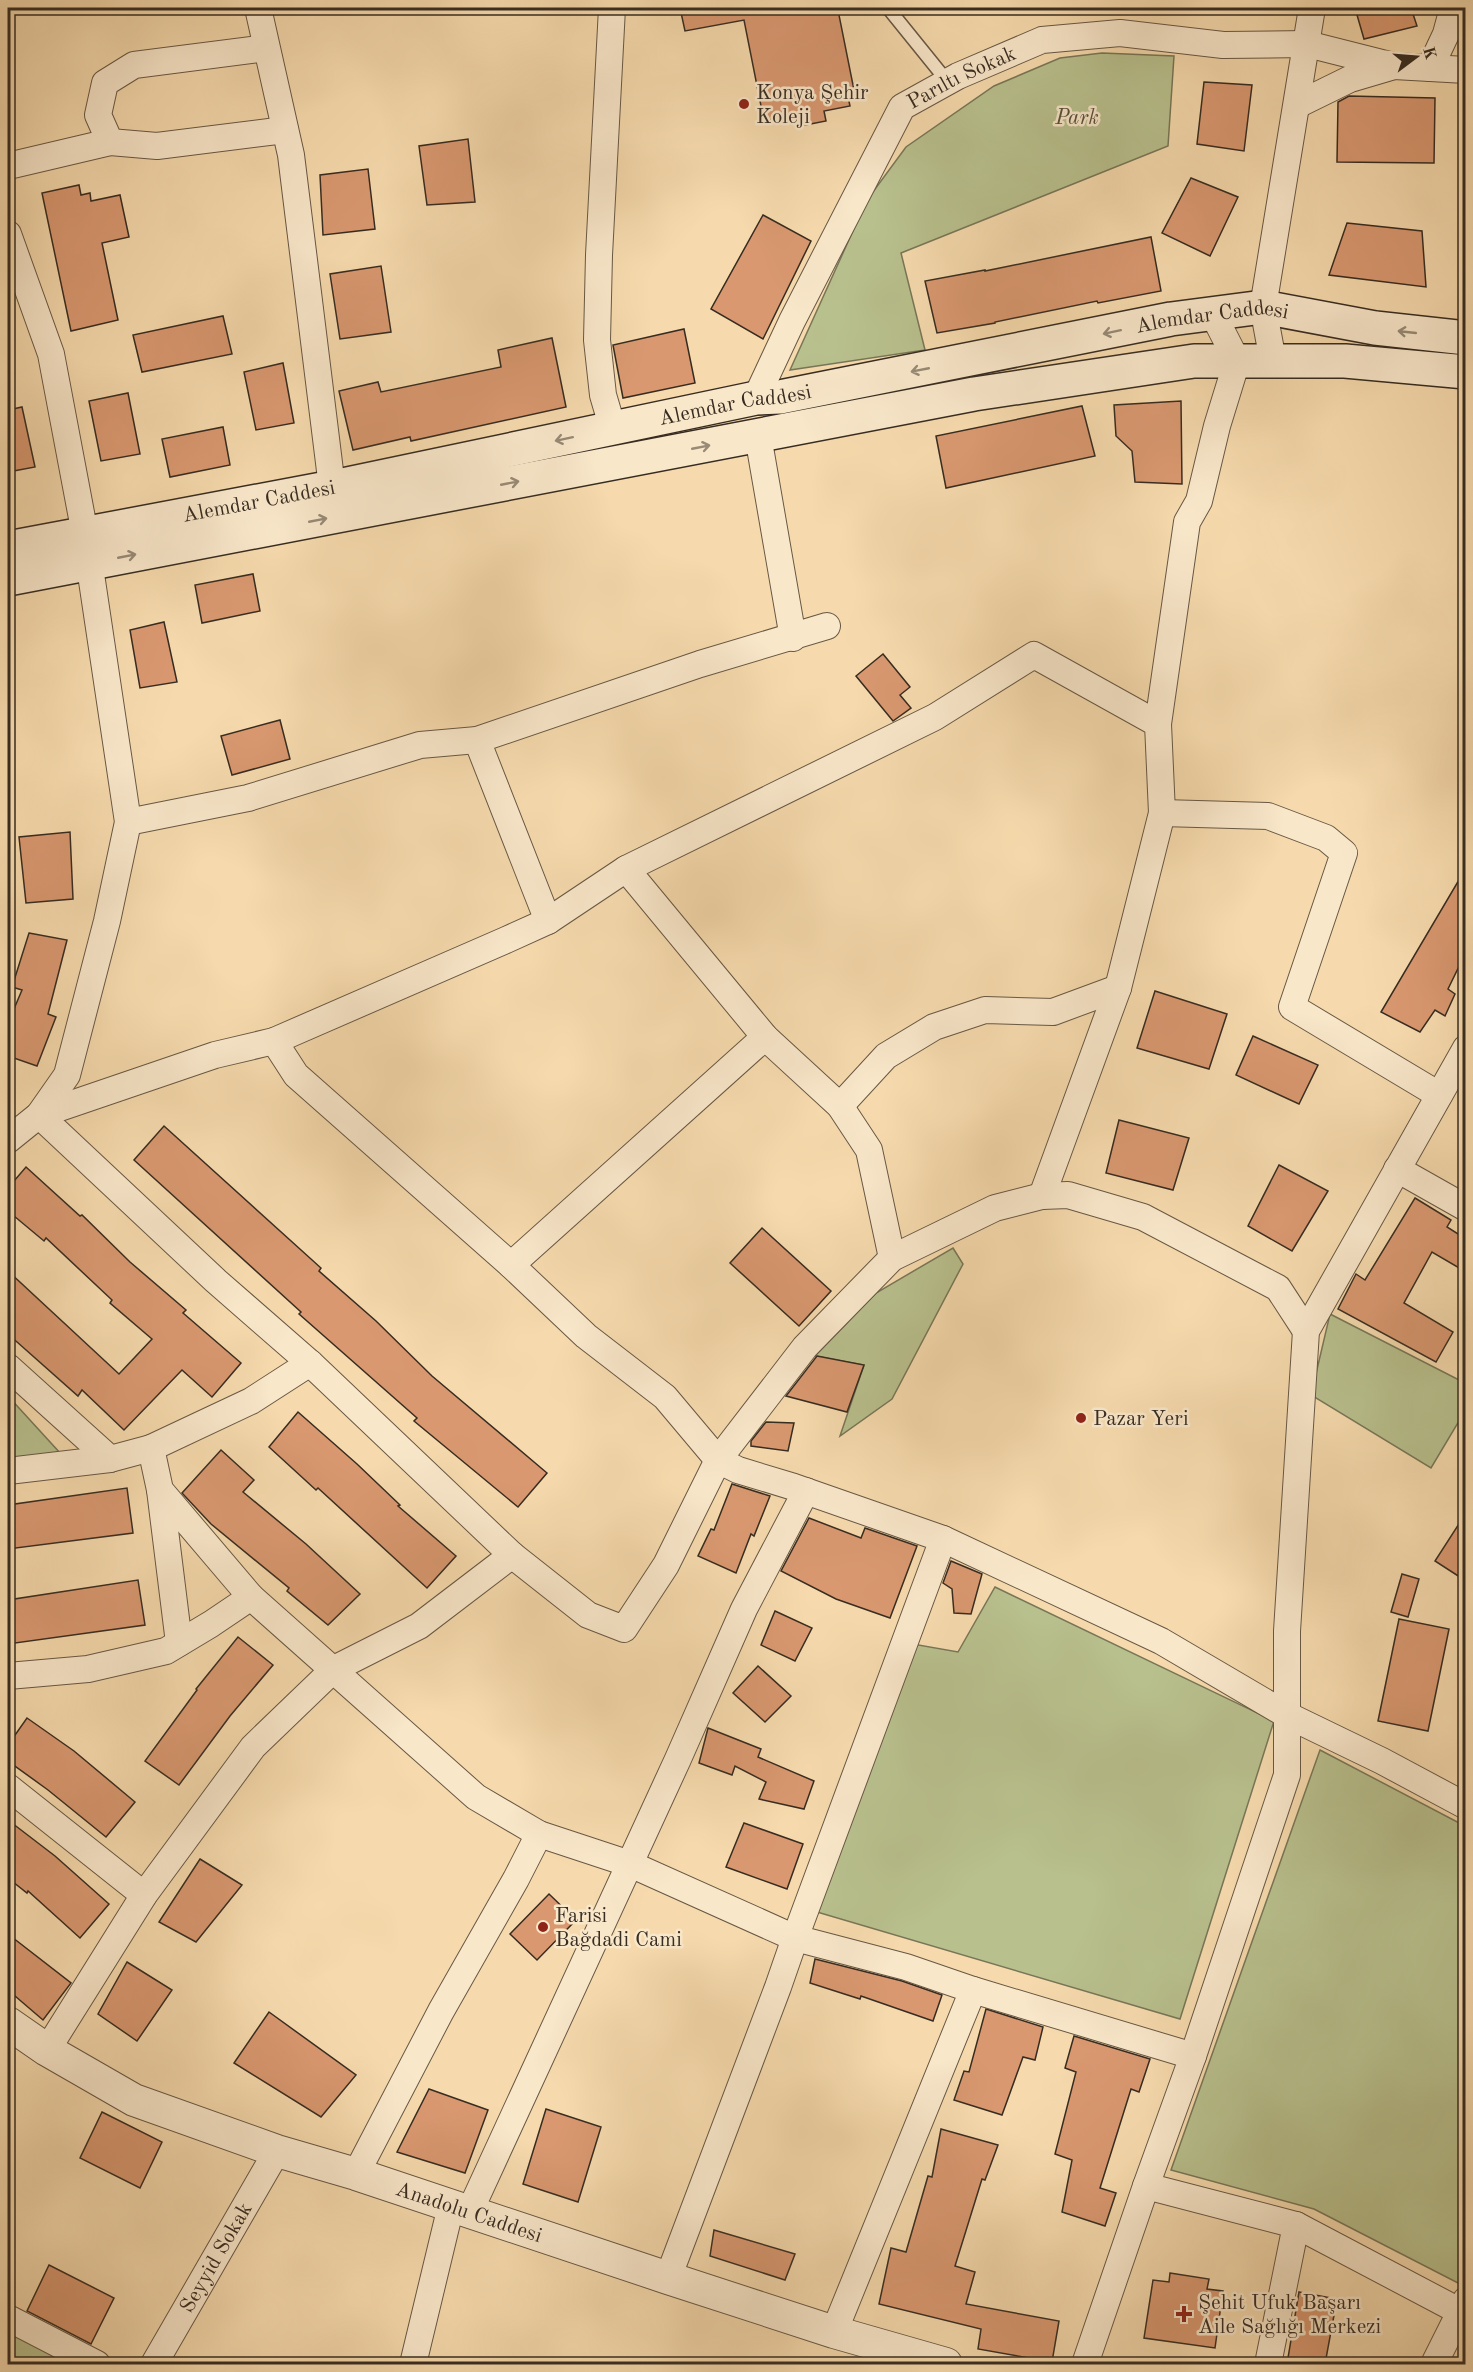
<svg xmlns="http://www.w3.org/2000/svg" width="1473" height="2372" font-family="'Old Standard TT',serif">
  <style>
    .green { fill: #b8c08d; stroke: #787657; stroke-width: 1.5 }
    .building { fill: #d99870; stroke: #372c21; stroke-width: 1.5 }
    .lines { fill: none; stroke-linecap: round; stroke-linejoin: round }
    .service-casing { stroke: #675844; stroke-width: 15 }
    .minor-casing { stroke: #675844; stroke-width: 28 }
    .tertiary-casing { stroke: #675844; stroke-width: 34 }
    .secondary-casing { stroke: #372c21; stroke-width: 36 }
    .service { stroke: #f9e7ca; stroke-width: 12 }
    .minor { stroke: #f9e7ca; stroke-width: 26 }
    .tertiary { stroke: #f9e7ca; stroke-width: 32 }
    .secondary { stroke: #f9e7ca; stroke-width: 33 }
    .oneway { stroke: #988a76 }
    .poi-dot { fill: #8f2418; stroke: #f9e7ca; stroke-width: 2 }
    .labels { text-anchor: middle; stroke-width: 5; stroke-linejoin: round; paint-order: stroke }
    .street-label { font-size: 21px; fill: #372c21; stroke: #f9e7ca }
    .poi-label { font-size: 21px; fill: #372c21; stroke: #f9e7ca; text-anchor: start }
    .park-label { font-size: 21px; font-style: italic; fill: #57513c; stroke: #f9e7ca }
  </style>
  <rect width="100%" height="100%" fill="#f6daad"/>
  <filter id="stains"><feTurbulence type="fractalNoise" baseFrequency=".00333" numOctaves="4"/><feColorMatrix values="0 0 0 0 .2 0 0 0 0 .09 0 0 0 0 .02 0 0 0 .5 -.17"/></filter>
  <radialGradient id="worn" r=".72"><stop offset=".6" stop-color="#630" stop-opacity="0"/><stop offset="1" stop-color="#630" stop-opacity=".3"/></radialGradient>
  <!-- green -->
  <g class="green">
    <path d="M 1102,53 L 1174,56 L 1168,146 L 901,253 L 925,350 L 790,370 L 867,200 L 906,147 L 994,86 L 1060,58 Z"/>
    <path d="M 953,1248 L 963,1264 L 892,1399 L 840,1436 L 864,1365 L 815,1356 L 876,1293 Z"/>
    <path d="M 1330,1314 L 1465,1383 L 1465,1411 L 1431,1468 L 1311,1395 Z"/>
    <path d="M 8,1396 L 61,1454 L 8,1461 Z"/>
    <path d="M 995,1587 L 1274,1721 L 1180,2019 L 817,1912 L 913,1644 L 958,1652 Z"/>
    <path d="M 1320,1750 L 1465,1826 L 1466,2269 L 1458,2283 L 1314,2209 L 1171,2170 Z"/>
    <path d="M 8,2330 L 72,2364 L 8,2364 Z"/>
  </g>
  <!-- building -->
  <g class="building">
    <path d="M 680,8 L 831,8 L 831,11 L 838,10 L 854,90 L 847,92 L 850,106 L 824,111 L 826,121 L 800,126 L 798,114 L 764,121 L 744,20 L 685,31 Z"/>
    <path d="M 1355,8 L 1411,8 L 1417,26 L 1364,39 Z"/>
    <path d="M 1204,82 L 1252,85 L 1244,151 L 1197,144 Z"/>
    <path d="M 1349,96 L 1435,98 L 1434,163 L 1337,162 L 1338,102 Z"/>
    <path d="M 468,139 L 475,202 L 427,205 L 419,146 Z"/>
    <path d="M 368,169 L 375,229 L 323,235 L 320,175 Z"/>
    <path d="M 1191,178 L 1238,197 L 1210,256 L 1162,233 Z"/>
    <path d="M 79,185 L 81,195 L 90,193 L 91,201 L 120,195 L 129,237 L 102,243 L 118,320 L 71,331 L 42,193 Z"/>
    <path d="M 763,215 L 811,241 L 763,339 L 711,309 Z"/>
    <path d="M 1347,223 L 1422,231 L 1426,287 L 1329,275 Z"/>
    <path d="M 1151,237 L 1161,291 L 1098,303 L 1097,301 L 995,322 L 995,323 L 937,333 L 925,281 L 985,270 L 985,271 Z"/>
    <path d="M 381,266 L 391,332 L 340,339 L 330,274 Z"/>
    <path d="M 223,316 L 232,354 L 142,372 L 133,335 Z"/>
    <path d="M 684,329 L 695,383 L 623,398 L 613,345 Z"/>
    <path d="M 552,338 L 566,407 L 411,441 L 410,437 L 353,450 L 339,391 L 378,382 L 381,392 L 501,367 L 498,350 Z"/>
    <path d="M 283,363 L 294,423 L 256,430 L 244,372 Z"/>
    <path d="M 128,393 L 140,454 L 101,461 L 89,401 Z"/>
    <path d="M 1181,401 L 1182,484 L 1135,482 L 1132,451 L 1116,436 L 1114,405 Z"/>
    <path d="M 1082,406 L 1095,456 L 946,488 L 936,436 Z"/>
    <path d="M 22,407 L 35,467 L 8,472 L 8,410 Z"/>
    <path d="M 223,427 L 230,465 L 170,477 L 162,439 Z"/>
    <path d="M 253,574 L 260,611 L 202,623 L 195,585 Z"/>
    <path d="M 164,622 L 177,682 L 140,688 L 130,630 Z"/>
    <path d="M 883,654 L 910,687 L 900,695 L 911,708 L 893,721 L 856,676 Z"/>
    <path d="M 280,720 L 290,759 L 232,775 L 221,736 Z"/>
    <path d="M 70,832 L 73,899 L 26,903 L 19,837 Z"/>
    <path d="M 1466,868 L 1466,952 L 1448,989 L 1455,994 L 1445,1016 L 1435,1010 L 1420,1032 L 1381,1012 Z"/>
    <path d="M 29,933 L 67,940 L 48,1014 L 56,1017 L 37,1066 L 8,1056 L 8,1023 L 22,990 L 12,987 Z"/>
    <path d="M 1155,991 L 1227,1014 L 1209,1069 L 1137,1048 Z"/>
    <path d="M 1253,1036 L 1318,1065 L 1299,1104 L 1236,1075 Z"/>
    <path d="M 1119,1120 L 1189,1138 L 1173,1190 L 1106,1173 Z"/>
    <path d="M 164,1126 L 321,1268 L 319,1271 L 376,1321 L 432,1376 L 547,1473 L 518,1507 L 414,1421 L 417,1418 L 299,1314 L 301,1312 L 134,1160 Z"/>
    <path d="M 1279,1165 L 1328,1191 L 1292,1251 L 1248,1226 Z"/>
    <path d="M 26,1167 L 80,1216 L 82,1215 L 130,1262 L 186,1310 L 183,1313 L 241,1363 L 212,1397 L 182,1370 L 124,1430 L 82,1390 L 78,1396 L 8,1334 L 8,1271 L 119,1374 L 152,1339 L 110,1303 L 112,1300 L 46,1238 L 44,1241 L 8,1211 L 8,1188 Z"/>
    <path d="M 1415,1198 L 1451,1220 L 1447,1227 L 1466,1239 L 1466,1272 L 1432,1252 L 1404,1303 L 1453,1332 L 1436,1362 L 1338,1309 L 1356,1274 L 1365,1280 Z"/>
    <path d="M 762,1228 L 831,1291 L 799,1326 L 730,1263 Z"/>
    <path d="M 817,1356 L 864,1365 L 847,1412 L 786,1396 Z"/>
    <path d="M 298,1412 L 357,1464 L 400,1505 L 398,1506 L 456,1556 L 427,1588 L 318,1488 L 316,1490 L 269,1447 Z"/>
    <path d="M 766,1422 L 794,1423 L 788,1451 L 751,1446 L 751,1441 Z"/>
    <path d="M 221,1450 L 254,1480 L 243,1492 L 306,1544 L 360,1594 L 328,1625 L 287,1591 L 289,1588 L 211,1524 L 182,1493 Z"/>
    <path d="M 732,1484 L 770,1496 L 754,1536 L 751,1534 L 736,1573 L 698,1556 L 711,1529 L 714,1530 Z"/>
    <path d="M 127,1488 L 133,1533 L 8,1549 L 8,1505 Z"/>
    <path d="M 1466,1513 L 1466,1581 L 1435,1561 Z"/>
    <path d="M 809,1518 L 861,1538 L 865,1528 L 917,1546 L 890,1618 L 836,1599 L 781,1571 Z"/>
    <path d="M 951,1561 L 982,1574 L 971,1614 L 954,1613 L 952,1589 L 943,1583 Z"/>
    <path d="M 1402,1574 L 1419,1579 L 1408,1617 L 1391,1612 Z"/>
    <path d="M 138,1580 L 145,1625 L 8,1644 L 8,1600 Z"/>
    <path d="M 775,1611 L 812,1628 L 795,1661 L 761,1645 Z"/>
    <path d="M 1399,1619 L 1449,1629 L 1428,1731 L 1378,1721 Z"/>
    <path d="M 238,1637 L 273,1665 L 230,1716 L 179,1785 L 145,1761 L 197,1690 L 196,1689 Z"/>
    <path d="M 758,1666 L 791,1696 L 765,1722 L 733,1693 Z"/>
    <path d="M 27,1718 L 74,1751 L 135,1802 L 106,1837 L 48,1790 L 8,1761 L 8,1745 Z"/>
    <path d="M 708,1728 L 761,1749 L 758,1757 L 814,1781 L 804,1809 L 759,1799 L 766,1782 L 735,1766 L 732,1775 L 699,1763 Z"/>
    <path d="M 8,1820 L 55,1856 L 109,1904 L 80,1938 L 28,1891 L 27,1893 L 8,1878 Z"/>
    <path d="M 744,1823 L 803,1844 L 787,1889 L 726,1867 Z"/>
    <path d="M 200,1859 L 242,1885 L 196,1942 L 159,1922 Z"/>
    <path d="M 549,1894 L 576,1920 L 537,1960 L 510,1934 Z"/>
    <path d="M 8,1934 L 71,1983 L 43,2020 L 8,1990 Z"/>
    <path d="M 815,1959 L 902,1981 L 942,1995 L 933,2021 L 861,1996 L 860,1999 L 810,1983 Z"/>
    <path d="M 127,1962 L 172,1990 L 137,2041 L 98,2014 Z"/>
    <path d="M 986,2009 L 1043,2027 L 1035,2060 L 1023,2057 L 1002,2115 L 954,2100 L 964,2071 L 969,2072 Z"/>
    <path d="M 269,2012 L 356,2075 L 321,2117 L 234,2063 Z"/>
    <path d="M 1074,2036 L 1150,2059 L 1139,2092 L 1131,2089 L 1100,2188 L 1116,2193 L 1105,2226 L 1062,2212 L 1072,2160 L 1055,2154 L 1076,2072 L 1065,2068 Z"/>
    <path d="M 429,2089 L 488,2110 L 465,2173 L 397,2152 Z"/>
    <path d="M 546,2109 L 601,2127 L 578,2202 L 523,2184 Z"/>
    <path d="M 102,2112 L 162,2142 L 140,2188 L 80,2158 Z"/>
    <path d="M 941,2129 L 998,2145 L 985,2180 L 982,2179 L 955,2266 L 975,2272 L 966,2304 L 1059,2321 L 1052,2362 L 978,2349 L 981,2329 L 879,2304 L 891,2248 L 906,2252 L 928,2176 L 932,2177 Z"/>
    <path d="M 714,2230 L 795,2254 L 785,2280 L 710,2256 Z"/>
    <path d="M 49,2265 L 114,2298 L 91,2344 L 27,2311 Z"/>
    <path d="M 1170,2273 L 1209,2279 L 1207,2289 L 1223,2291 L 1215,2348 L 1144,2338 L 1153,2280 L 1169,2282 Z"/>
    <path d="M 1299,2292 L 1337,2299 L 1325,2364 L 1287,2364 Z"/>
  </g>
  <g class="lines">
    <defs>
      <path id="service" d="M 888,8 L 947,81"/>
      <g id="minor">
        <path d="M 258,8 L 291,155 L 332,487"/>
        <path d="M 612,8 L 599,255 L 597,340 L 603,395 L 613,429"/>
        <path d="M 266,48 L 134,65 L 105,83 L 98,115 L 110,142 L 157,146 L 285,130"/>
        <path d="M 1430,68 L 1446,34 L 1453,8"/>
        <path d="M 1297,105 L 1350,79 L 1394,66"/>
        <path d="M 8,166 L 110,142"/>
        <path d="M 8,234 L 51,354 L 85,534 L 128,822 L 107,921 L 67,1075 L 39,1115 L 8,1140"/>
        <path d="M 1273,361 L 1263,307 L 1312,8"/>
        <path id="s1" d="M 756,398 L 792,321 L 902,107 L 958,76 L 1042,40 L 1120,33 L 1223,45 L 1307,44 L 1394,66 L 1466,70"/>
        <path d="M 758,436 L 793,638"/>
        <path d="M 1158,724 L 1187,522 L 1199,501 L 1217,426 L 1237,361 L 1213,314"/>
        <path d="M 477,740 L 548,921"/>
        <path d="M 1162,813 L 1268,816 L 1326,838 L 1344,853 L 1292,1007 L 1439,1095"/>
        <path d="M 128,822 L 248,798 L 420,745 L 477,740 L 700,664 L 827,626"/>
        <path d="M 626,869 L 765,1037 L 840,1106 L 869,1150 L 892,1258"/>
        <path d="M 274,1041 L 296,1075 L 511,1265 L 586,1336 L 665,1397 L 718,1460 L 738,1470 L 794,1487 L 943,1539 L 795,1938 L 778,1987 L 668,2278"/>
        <path d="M 840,1106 L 886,1056 L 934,1027 L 985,1010 L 1053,1012 L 1118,988"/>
        <path d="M 1397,1169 L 1466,1208"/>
        <path d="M 511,1265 L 765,1037"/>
        <path d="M 8,1367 L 110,1459 L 151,1448 L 251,1401 L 310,1363"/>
        <path d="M 151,1448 L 160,1490 L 251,1597 L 476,1797 L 539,1834 L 630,1864 L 795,1938 L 906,1967 L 973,1990 L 1193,2056"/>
        <path d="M 8,1471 L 110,1459"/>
        <path d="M 160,1490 L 179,1643"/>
        <path d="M 943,1539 L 1161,1641 L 1287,1715 L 1382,1761 L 1466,1806"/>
        <path d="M 512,1555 L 310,1363 L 216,1281 L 39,1115 L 215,1055 L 274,1041 L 506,940 L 548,921 L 626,869 L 935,717 L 1034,655 L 1158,724 L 1162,813 L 1118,988 L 1042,1196"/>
        <path d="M 8,1676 L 88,1669 L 166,1651 L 211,1624 L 251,1597"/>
        <path d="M 8,1787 L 144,1895"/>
        <path d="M 47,2050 L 144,1895 L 253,1747 L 334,1669 L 419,1626 L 512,1555 L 588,1615 L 624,1629 L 666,1565 L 718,1460 L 805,1347 L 892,1258 L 995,1208 L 1042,1196 L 1068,1195 L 1143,1217 L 1278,1288 L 1306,1331"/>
        <path d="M 356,2174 L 441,2011 L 516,1879 L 539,1834"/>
        <path d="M 1146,2186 L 1296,2225 L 1459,2311"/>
        <path d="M 469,2213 L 678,1759 L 744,1609 L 806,1491"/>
        <path d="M 8,2318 L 97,2364"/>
        <path d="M 834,2332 L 973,1990"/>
        <path id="s2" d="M 154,2364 L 277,2151"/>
        <path d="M 413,2364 L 451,2206"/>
        <path d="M 1085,2364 L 1146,2186 L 1193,2056 L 1287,1775 L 1287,1631 L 1306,1331 L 1466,1048"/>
        <path d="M 1268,2364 L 1296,2225"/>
        <path d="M 1434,2364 L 1466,2300"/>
      </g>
      <g id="tertiary">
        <path id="s3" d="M 8,2023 L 47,2050 L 134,2100 L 277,2151 L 356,2174 L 668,2278 L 834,2332 L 946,2364"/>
      </g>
      <g id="secondary">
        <path id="s4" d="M 8,548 L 338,486 L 756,398 L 780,397 L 1171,319 L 1263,307 L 1375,328 L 1466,338"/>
        <path d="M 8,579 L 974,394 L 1194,361 L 1345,361 L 1466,372"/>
      </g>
    </defs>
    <!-- service casing -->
    <use href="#service" class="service-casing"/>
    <!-- minor casing -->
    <use href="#minor" class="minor-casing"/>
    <!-- tertiary casing -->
    <use href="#tertiary" class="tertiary-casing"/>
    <!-- secondary casing -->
    <use href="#secondary" class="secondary-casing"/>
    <!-- service -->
    <use href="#service" class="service"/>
    <!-- minor -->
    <use href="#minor" class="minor"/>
    <!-- tertiary -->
    <use href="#tertiary" class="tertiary"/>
    <!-- secondary -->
    <use href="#secondary" class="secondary"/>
  </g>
  <!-- one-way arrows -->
  <defs><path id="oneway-shaft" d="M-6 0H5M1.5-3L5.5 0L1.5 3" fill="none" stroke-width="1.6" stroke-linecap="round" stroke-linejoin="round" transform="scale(1.5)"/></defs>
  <g class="oneway">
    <use href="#oneway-shaft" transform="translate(1112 332) rotate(168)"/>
    <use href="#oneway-shaft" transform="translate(1407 332) rotate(-174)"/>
    <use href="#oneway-shaft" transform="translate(920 370) rotate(169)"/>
    <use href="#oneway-shaft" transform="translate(564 439) rotate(168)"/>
    <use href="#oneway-shaft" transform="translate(701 447) rotate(-11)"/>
    <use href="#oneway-shaft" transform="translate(510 483) rotate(-11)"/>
    <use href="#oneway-shaft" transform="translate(318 520) rotate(-11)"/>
    <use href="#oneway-shaft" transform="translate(127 556) rotate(-11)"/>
  </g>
  <!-- markers -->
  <g class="poi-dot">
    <circle cx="744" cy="104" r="6"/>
    <circle cx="1081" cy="1418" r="6"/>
    <circle cx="543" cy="1927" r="6"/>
    <path d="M1181 2305h6v6h6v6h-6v6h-6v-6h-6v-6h6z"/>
  </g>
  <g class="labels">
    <!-- street labels -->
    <g class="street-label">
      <text dy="7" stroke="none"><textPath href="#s1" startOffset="392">Parıltı Sokak</textPath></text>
      <text dy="7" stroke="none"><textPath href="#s4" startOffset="1227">Alemdar Caddesi</textPath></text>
      <text dy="7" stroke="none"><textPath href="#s4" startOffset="741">Alemdar Caddesi</textPath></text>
      <text dy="7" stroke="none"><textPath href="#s4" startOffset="255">Alemdar Caddesi</textPath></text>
      <text dy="7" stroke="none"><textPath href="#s3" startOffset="501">Anadolu Caddesi</textPath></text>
      <text dy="7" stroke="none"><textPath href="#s2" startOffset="123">Seyyid Sokak</textPath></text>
    </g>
    <!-- poi labels -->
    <g class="poi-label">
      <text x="756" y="99">Konya Şehir<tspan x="756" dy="24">Koleji</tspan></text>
      <text x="1093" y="1425">Pazar Yeri</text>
      <text x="555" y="1922">Farisi<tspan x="555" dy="24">Bağdadi Cami</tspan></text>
      <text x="1198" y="2309">Şehit Ufuk Başarı<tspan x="1198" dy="24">Aile Sağlığı Merkezi</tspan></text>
    </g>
    <!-- park labels -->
    <g class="park-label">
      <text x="1077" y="124">Park</text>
    </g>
  </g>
  <!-- margin -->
  <rect width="1473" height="2372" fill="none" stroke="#f6daad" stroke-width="30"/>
  <rect x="9" y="9" width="1455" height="2354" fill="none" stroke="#372c21" stroke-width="3"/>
  <rect x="15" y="15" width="1443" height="2342" fill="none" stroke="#372c21" stroke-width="1.5"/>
  <!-- north arrow -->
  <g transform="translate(1416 57) rotate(74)" stroke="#f9e7ca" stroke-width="4.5" paint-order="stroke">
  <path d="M0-4.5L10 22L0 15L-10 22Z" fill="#372c21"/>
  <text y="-9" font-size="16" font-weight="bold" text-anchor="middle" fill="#372c21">K</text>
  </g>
  <rect width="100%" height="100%" filter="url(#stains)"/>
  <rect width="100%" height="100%" fill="url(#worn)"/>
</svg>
